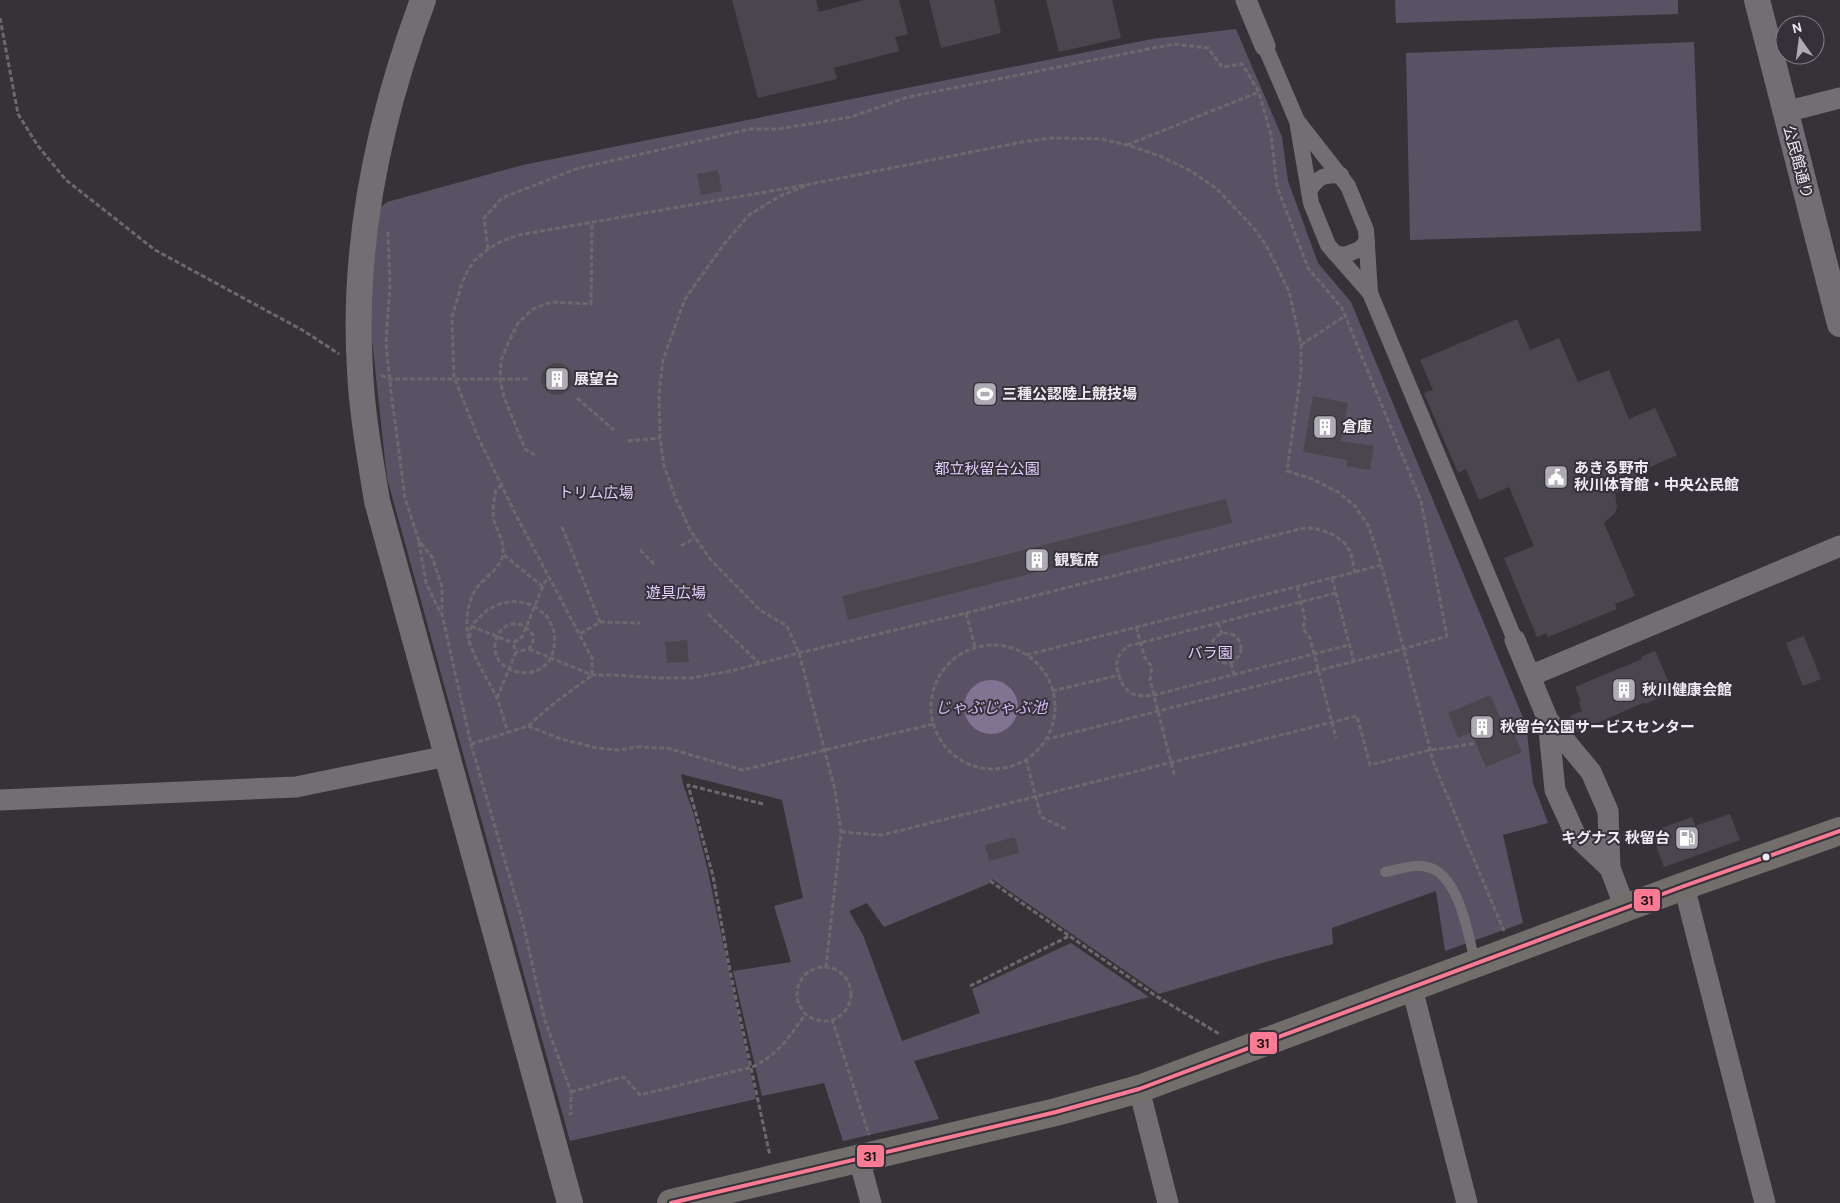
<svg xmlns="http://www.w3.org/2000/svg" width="1840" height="1203" font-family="Karla,'Noto Sans JP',sans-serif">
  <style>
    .green { fill: #595264 }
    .water { fill: #817492 }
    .building { fill: #4a464e }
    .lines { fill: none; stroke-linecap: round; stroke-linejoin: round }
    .path { stroke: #6b696d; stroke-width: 3; stroke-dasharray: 5 2.5; stroke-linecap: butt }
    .service { stroke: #716f74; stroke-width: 10 }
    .pedestrian { stroke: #716f74; stroke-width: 16 }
    .minor { stroke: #716f74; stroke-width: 21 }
    .tertiary { stroke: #716f74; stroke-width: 26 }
    .primary { stroke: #716e6c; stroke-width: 28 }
    .bus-1-casing { stroke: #35313a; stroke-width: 8 }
    .bus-1 { stroke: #fe7a93; stroke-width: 4 }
    .bus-dot { fill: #efedf3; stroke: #35313a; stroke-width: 2 }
    .labels { text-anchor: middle; stroke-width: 4; stroke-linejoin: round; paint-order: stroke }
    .street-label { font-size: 15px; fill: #efedf3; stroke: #35313a }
    .poi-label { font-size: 15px; font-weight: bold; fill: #efedf3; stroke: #35313a; text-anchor: start }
    .park-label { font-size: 15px; fill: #e3d0fe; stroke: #35313a }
    .water-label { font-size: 16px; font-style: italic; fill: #d0b8ef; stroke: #35313a }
    .line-badge { stroke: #35313a; stroke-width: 2 }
    .pale-badge-label { font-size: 14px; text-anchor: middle; font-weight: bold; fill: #111 }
  </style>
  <rect width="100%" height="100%" fill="#353338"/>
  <!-- green -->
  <g class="green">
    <path d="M 1395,0 L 1678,0 L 1678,14 L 1396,23 Z"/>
    <path d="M 1236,29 L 1282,137 L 1288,181 L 1318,263 L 1351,302 L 1526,725 L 1533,783 L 1548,823 L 1503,835 L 1523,923 L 1445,951 L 1436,891 L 1332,928 L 1333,944 L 1262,963 L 1159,994 L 992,879 L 988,884 L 884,927 L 867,903 L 849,911 L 863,935 L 902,1041 L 980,1013 L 972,989 L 1071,943 L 1149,997 L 914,1061 L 939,1119 L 843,1141 L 824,1083 L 762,1096 L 733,971 L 791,962 L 774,906 L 803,898 L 782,800 L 681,774 L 683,784 L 693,812 L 707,867 L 756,1099 L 570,1141 L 387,478 L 369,312 L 377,210 L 387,202 L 523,165 L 1152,39 Z"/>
    <path d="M 1694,42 L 1701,231 L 1410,240 L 1406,53 Z"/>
  </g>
  <!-- water -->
  <circle class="water" cx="991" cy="707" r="27"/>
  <!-- building -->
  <g class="building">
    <path d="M 732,0 L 816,0 L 819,12 L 864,0 L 899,0 L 908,34 L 895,37 L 899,51 L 834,68 L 837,79 L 758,98 Z"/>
    <path d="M 929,0 L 994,0 L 1001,33 L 941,48 Z"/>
    <path d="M 1046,0 L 1112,0 L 1121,38 L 1059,52 Z"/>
    <path d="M 718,170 L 722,191 L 701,195 L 697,174 Z"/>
    <path d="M 1517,319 L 1530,350 L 1559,338 L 1578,382 L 1609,370 L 1629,419 L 1655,408 L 1677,455 L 1641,471 L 1645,481 L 1615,493 L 1617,508 L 1614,514 L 1604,523 L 1635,596 L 1615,604 L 1617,609 L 1548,637 L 1546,633 L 1537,637 L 1504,558 L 1534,546 L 1509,487 L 1479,500 L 1466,469 L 1458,473 L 1424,393 L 1433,390 L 1420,360 Z"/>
    <circle cx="557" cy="379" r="16"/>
    <path d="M 1313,396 L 1348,403 L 1341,441 L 1374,446 L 1370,470 L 1346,466 L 1347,460 L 1303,452 Z"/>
    <path d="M 1226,499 L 1232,523 L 848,620 L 842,596 Z"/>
    <path d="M 1804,636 L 1821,679 L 1803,686 L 1786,643 Z"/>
    <path d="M 687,640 L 689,662 L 667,663 L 665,642 Z"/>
    <path d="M 1655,651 L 1673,692 L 1645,704 L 1645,702 L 1577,732 L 1570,716 L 1582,711 L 1579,702 L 1581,701 L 1575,687 L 1642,659 L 1641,657 Z"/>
    <path d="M 1490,695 L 1501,719 L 1507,717 L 1522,752 L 1486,767 L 1471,732 L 1458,738 L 1448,713 Z"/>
    <path d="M 1730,814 L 1740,840 L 1664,867 L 1651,832 L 1692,817 L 1695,826 Z"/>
    <path d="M 1015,837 L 1019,853 L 989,861 L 985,845 Z"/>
  </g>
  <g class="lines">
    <!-- path -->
    <g class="path">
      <path d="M 0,18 L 18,114 L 38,146 L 66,180 L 155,250 L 304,331 L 339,354"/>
      <path d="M 1127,145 L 1259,92"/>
      <path d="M 805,186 L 778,197 L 749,215 L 724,244 L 685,299 L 663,360 L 659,394 L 660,438 L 664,466 L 676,499 L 690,530 L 710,559 L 760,610 L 787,626 L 799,653 L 835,790 L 841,832 L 826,967"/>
      <path d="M 388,232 L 390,284 L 386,343 L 391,391 L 405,498 L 419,541 L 432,557 L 442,587 L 442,614 L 471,744 L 523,923 L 545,1021 L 571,1092 L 571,1113 L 569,1115"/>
      <path d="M 488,249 L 484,218 L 502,198 L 576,169 L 750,129 L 778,129 L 851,117 L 908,97 L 1174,44 L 1208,48 L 1222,67 L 1242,64 L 1259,92 L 1271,135 L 1277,186 L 1308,268 L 1342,308 L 1421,501 L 1447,636 L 1403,649 L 1048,739"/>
      <path d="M 1301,345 L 1345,316"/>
      <path d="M 381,375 L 389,379 L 530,379"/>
      <path d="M 577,398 L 614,430"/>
      <path d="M 628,441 L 660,438"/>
      <path d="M 535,455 L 525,449 L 504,397 L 500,379 L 501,360 L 510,339 L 518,323 L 533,309 L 551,302 L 591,304 L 592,222"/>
      <path d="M 502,485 L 496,490 C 494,500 492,510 494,520 C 497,532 504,540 503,553 C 502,570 477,581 472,596 C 457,638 478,660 496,696 C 501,707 504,721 508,733"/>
      <path d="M 562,527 L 600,622 L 580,634"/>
      <path d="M 419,542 L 426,583 L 441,614"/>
      <path d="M 681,546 L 695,538"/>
      <path d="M 640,550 L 656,566"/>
      <path d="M 504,555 L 542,586"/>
      <path d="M 1355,572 L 1381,565"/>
      <path d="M 1332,578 L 1354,662"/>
      <path d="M 1297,586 L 1305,619 L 1303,629 L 1310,638 L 1336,738"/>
      <path d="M 1336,593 L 1128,646 C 1123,650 1118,655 1117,662 C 1116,672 1122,688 1131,693 C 1138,697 1146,696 1154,695 L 1349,645"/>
      <path d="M 966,613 L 975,647"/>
      <path d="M 708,614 L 760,664"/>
      <path d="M 600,622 L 640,623"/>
      <path d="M 1218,623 L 1222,634"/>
      <path d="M 471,626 L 513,643"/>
      <path d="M 1136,627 L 1145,658 L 1152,667 L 1150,680 L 1175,778"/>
      <circle cx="1226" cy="648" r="15"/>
      <circle cx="993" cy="707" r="62"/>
      <path d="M 469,645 C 470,640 469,631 472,626 C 473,623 477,620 479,618 C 494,601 519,596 538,609 C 542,613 547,615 549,620 C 555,630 556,640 553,652 C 542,689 483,672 497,637 C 500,629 506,625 514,624 C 523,623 528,629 533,635 L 533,641 L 529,649 L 516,652"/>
      <path d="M 529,649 L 592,675 L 613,675 L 660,678 L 691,678 L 731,671 L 799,653 L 966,613 L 1304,528 C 1318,527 1340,535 1348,548 C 1352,554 1353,565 1355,572 L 1026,655"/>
      <path d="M 1231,663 L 1234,675"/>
      <path d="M 592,675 L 592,658 L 518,519 L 478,437 L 454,377 L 452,317 L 462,283 L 467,272 L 473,262 L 488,249 L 502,241 L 519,235 L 811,184 L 1022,142 L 1052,138 L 1101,139 L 1127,145 L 1160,156 L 1191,171 L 1217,189 L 1252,226 L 1266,245 L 1289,291 L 1301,345 L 1301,372 L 1287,471 L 1312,479 L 1338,492 L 1354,505 L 1368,525 L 1380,560 L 1434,764 L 1504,931"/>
      <path d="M 1052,691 L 1120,675"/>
      <path d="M 497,698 L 516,652 L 513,643 L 522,637 L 543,586 L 548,577"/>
      <path d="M 528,726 L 558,738 L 596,748 L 618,750 L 638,747 L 667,748 L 743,770 L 933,724"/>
      <path d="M 471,744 L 528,726 L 553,704 L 591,676"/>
      <path d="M 1026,759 L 1041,817 L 1068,830"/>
      <path d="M 763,804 L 688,785 L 713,876 L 730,971 L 770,1156"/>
      <path d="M 841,832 L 882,835 L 1357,716 L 1370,765 L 1430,750 L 1447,748 L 1476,743"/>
      <path d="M 990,881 L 1156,996 L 1221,1035"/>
      <circle cx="824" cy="994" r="27"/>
      <path d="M 970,986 L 1069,936"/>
      <path d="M 832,1019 L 869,1135"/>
      <path d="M 571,1092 C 589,1087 606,1081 624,1077 L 640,1095 L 752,1067 C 778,1055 790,1036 806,1013"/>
    </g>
    <!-- service -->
    <path class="service" d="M 1385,872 C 1399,869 1413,864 1427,867 C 1459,873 1469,937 1475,963"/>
    <!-- pedestrian -->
    <g class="pedestrian">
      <path d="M 1265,46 L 1297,121 L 1311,203 L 1328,245 L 1370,293 L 1515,640"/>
      <path d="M 1298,122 L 1348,186 L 1366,230 L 1370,293"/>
      <path d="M 1309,191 C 1319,176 1323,175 1341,175"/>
      <path d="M 1335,253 L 1345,255 L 1360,249 L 1367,241"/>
    </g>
    <!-- minor -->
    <g class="minor">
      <path d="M 1246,0 L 1265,46"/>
      <path d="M 1785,112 L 1840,98"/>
      <path d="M 1515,640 L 1548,720 L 1555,790 L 1576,836 L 1610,868"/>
      <path d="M 1530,676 L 1840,546"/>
      <path d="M 1548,720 L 1591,772 L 1608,811 L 1610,868 L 1625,908"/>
      <path d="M 0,800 L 296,787 L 447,756"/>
      <path d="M 1684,886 L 1765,1203"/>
      <path d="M 1412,988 L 1467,1203"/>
      <path d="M 1139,1089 L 1168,1203"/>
      <path d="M 859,1159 L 871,1203"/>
    </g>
    <!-- tertiary -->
    <g class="tertiary">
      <path d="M 423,0 C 379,118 352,243 360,370 C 362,414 370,457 377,501 L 570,1203"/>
      <path d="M 1757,0 L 1840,324"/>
    </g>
    <!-- primary -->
    <path class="primary" d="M 671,1203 L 1056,1112 L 1139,1089 L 1684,886 L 1840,831"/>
    <defs>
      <path id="bus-1" d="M 671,1203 L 1056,1112 L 1139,1089 L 1684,886 L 1840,831"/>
    </defs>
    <!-- bus-1 casing -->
    <use href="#bus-1" class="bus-1-casing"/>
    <!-- bus-1 -->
    <use href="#bus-1" class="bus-1"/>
  </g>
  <!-- icons -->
  <defs>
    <symbol id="building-square" viewBox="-11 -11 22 22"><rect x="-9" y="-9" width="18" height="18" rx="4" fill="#aeacb2" stroke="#35313a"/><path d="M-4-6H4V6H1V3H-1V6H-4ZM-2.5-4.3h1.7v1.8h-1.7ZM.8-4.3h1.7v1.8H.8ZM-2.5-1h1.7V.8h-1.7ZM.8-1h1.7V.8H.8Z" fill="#fff"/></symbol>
    <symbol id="stadium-square" viewBox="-11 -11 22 22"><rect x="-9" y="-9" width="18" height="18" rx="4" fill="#aeacb2" stroke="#35313a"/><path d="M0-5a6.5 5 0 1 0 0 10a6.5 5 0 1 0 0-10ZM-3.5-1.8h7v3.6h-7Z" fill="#fff"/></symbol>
    <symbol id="civic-square" viewBox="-11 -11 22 22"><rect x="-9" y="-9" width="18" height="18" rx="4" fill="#aeacb2" stroke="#35313a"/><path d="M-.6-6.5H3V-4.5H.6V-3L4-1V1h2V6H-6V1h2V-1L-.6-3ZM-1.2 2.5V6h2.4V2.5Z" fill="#fff"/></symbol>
    <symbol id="fuel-square" viewBox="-11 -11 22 22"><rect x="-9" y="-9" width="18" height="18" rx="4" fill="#aeacb2" stroke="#35313a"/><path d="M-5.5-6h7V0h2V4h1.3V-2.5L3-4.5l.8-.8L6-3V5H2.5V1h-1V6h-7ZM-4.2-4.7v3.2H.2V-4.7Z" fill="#fff"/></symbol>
  </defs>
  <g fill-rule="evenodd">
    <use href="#building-square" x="543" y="365" width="28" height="28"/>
    <use href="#stadium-square" x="971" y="380" width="28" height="28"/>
    <use href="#building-square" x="1311" y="413" width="28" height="28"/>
    <use href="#civic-square" x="1542" y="463" width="28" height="28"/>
    <use href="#building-square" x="1023" y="546" width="28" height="28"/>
    <use href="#building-square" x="1610" y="676" width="28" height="28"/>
    <use href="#building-square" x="1468" y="713" width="28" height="28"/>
    <use href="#fuel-square" x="1673" y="824" width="28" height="28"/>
  </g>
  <!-- markers -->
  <circle class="bus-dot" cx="1766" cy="857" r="4.5"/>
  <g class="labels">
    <!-- street labels -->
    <g class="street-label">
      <text transform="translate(1798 162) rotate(75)" y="5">公民館通り</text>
    </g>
    <!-- poi labels -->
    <g class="poi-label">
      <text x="574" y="384">展望台</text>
      <text x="1002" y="399">三種公認陸上競技場</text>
      <text x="1342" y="432">倉庫</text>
      <text x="1574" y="473">あきる野市<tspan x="1574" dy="17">秋川体育館・中央公民館</tspan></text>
      <text x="1054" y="565">観覧席</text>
      <text x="1642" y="695">秋川健康会館</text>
      <text x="1500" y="732">秋留台公園サービスセンター</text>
      <text x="1670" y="843" text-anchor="end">キグナス 秋留台</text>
    </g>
    <!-- park labels -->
    <g class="park-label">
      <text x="987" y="474">都立秋留台公園</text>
      <text x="596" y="498">トリム広場</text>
      <text x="676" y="598">遊具広場</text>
      <text x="1210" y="658">バラ園</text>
    </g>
    <!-- water labels -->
    <g class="water-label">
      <text x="991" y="713">じゃぶじゃぶ池</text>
    </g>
  </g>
  <g class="line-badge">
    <rect x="1633" y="888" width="28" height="24" rx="5" fill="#fe7a93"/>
    <rect x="1249" y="1031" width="29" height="24" rx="5" fill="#fe7a93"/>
    <rect x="856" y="1144" width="29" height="24" rx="5" fill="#fe7a93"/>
  </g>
  <g class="pale-badge-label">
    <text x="1647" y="905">31</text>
    <text x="1263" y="1048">31</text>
    <text x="870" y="1161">31</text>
  </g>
  <!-- north arrow -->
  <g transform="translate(1800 40) rotate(346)"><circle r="24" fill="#35313a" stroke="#7f7c84"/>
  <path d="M0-4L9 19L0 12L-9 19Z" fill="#aeacb2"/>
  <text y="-8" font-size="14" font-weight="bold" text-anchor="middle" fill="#efedf3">N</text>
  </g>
</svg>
